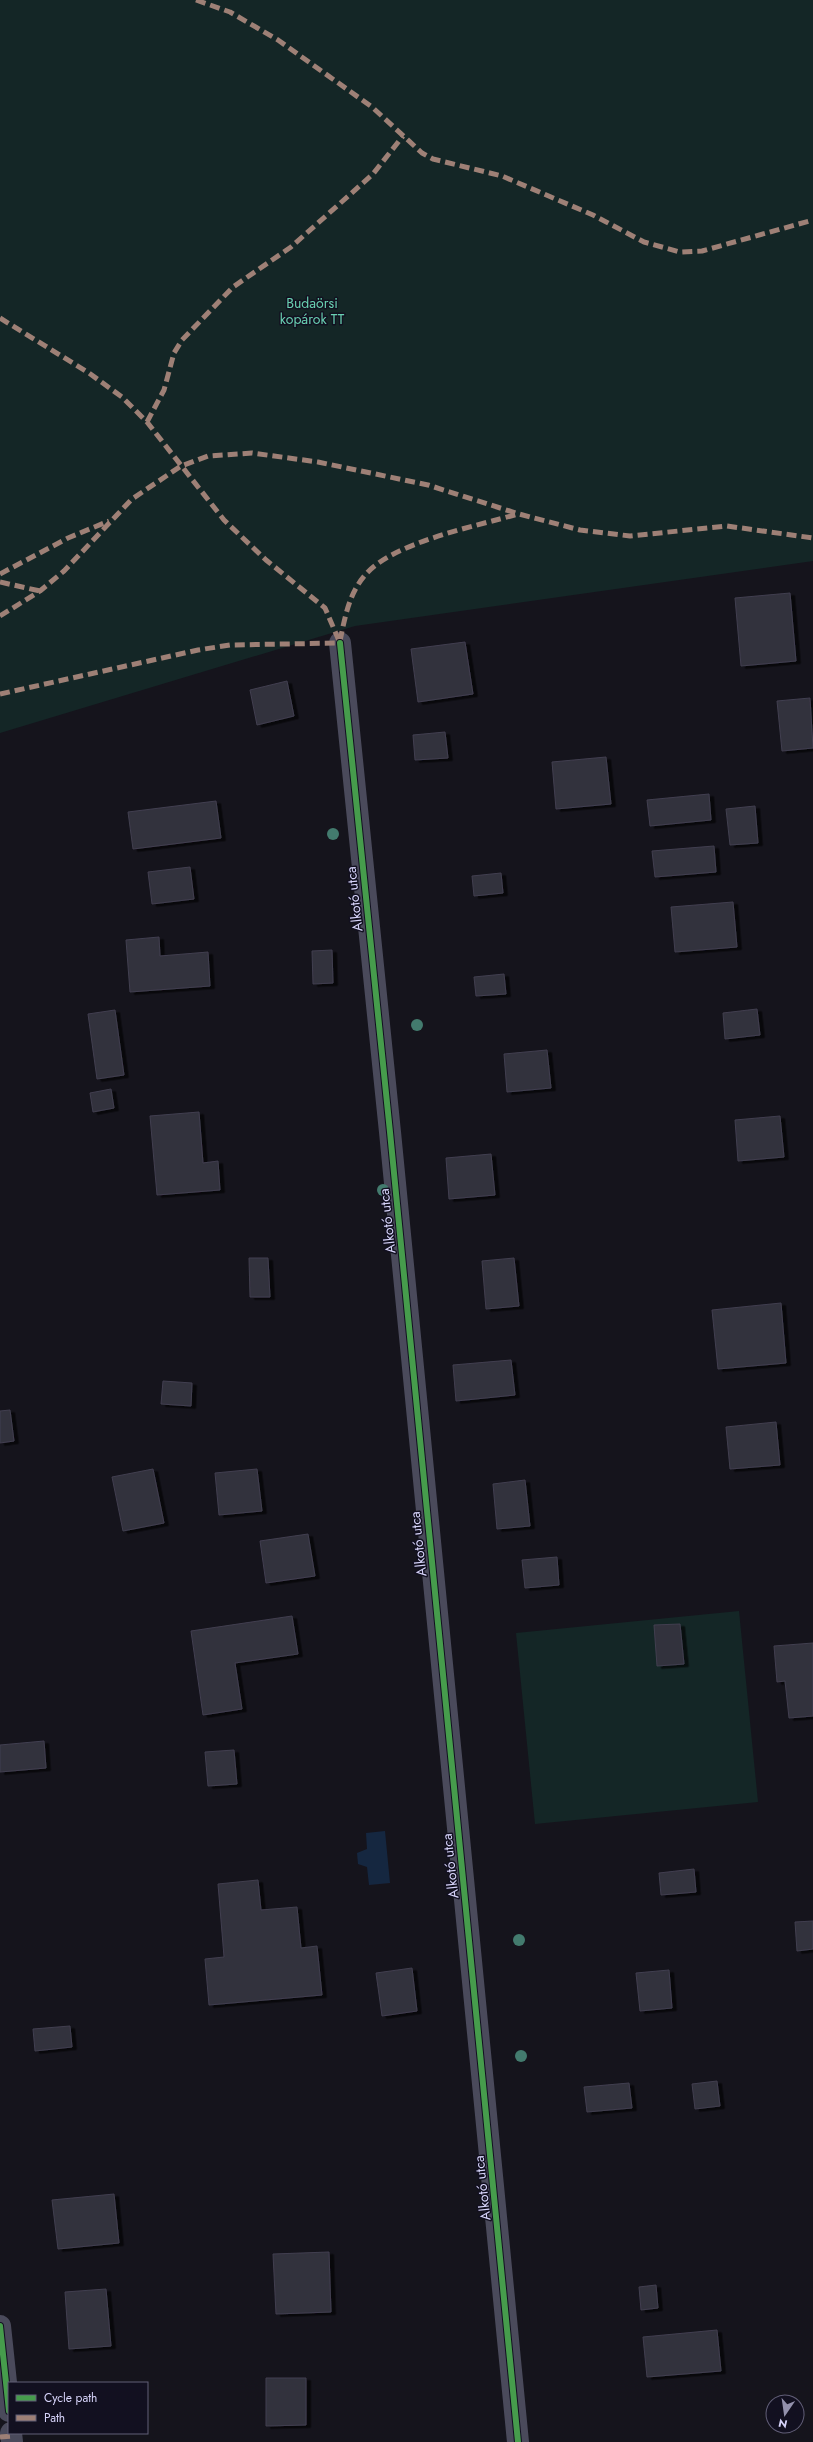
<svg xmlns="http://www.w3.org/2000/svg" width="813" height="2442" font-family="Jost,sans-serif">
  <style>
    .green { fill: #142626 }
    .water { fill: #152740 }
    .building { fill: #33313e; stroke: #413f4f; filter: url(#shadow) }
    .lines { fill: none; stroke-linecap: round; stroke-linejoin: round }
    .minor { stroke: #4a4a5b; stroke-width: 22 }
    .quiet { stroke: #9e8076; stroke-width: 5; stroke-dasharray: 10 5; stroke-linecap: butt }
    .cycleway-casing { stroke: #121020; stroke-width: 8 }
    .cycleway { stroke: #469c4c; stroke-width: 6 }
    .tree { fill: #437b6e }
    .labels { text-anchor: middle; stroke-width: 3; stroke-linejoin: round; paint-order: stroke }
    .park-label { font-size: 14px; fill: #69d0b2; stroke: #121020 }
    .street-label { font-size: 14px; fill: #d7d4fa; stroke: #121020 }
  </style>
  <defs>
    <filter id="shadow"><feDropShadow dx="4.5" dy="2.5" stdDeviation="0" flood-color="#0009"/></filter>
  </defs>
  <rect width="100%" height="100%" fill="#15141c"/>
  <!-- green -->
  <g class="green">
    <path d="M 0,0 L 813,0 L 813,561 L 355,626 L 0,733 Z"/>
    <path d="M 739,1611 L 758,1802 L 535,1824 L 516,1633 Z"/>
  </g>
  <!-- water -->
  <path class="water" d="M 385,1831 L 390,1883 L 369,1885 L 367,1867 L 358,1864 L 357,1853 L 367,1849 L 366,1833 Z"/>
  <!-- building -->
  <g class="building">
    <path d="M 790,593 L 796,661 L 741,666 L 735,598 Z"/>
    <path d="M 465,642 L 473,694 L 418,702 L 411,649 Z"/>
    <path d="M 287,681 L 294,716 L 257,725 L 250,690 Z"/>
    <path d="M 810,698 L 813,748 L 782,751 L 777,701 Z"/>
    <path d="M 445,732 L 448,758 L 415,760 L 413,735 Z"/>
    <path d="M 606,757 L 611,804 L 556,809 L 552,762 Z"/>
    <path d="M 709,794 L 711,820 L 650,826 L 647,800 Z"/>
    <path d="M 216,801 L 221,838 L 133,849 L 128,812 Z"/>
    <path d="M 755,806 L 758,843 L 730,845 L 726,809 Z"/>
    <path d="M 714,846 L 716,872 L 655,877 L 652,851 Z"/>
    <path d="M 190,867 L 194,899 L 152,904 L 148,872 Z"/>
    <path d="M 501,873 L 503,893 L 474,896 L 472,876 Z"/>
    <path d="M 733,902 L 737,947 L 675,952 L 671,907 Z"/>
    <path d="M 159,937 L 160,956 L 208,952 L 210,986 L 130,992 L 126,940 Z"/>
    <path d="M 332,950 L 333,983 L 313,984 L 312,951 Z"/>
    <path d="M 504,974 L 506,994 L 476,996 L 474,977 Z"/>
    <path d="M 757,1009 L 760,1035 L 725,1039 L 723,1013 Z"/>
    <path d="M 115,1010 L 124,1075 L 97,1079 L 88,1014 Z"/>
    <path d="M 547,1050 L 551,1088 L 507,1092 L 504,1054 Z"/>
    <path d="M 111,1089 L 114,1108 L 93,1112 L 90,1093 Z"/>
    <path d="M 199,1112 L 203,1163 L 218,1161 L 220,1190 L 157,1195 L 150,1116 Z"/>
    <path d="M 780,1116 L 784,1157 L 738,1161 L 735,1120 Z"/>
    <path d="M 491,1154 L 495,1195 L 449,1199 L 446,1158 Z"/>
    <path d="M 249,1258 L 268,1258 L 270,1297 L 250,1297 Z"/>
    <path d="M 514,1258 L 519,1306 L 486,1309 L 482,1261 Z"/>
    <path d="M 781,1303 L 786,1363 L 718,1369 L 712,1310 Z"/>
    <path d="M 511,1360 L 515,1395 L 456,1401 L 453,1365 Z"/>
    <path d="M 163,1381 L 192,1383 L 191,1406 L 161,1404 Z"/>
    <path d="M 10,1410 L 14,1441 L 0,1443 L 0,1411 Z"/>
    <path d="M 776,1422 L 780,1465 L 730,1469 L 726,1427 Z"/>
    <path d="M 153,1469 L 164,1523 L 123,1531 L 112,1477 Z"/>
    <path d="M 257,1469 L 262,1511 L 219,1515 L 215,1473 Z"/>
    <path d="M 525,1480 L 530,1526 L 497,1529 L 493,1484 Z"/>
    <path d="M 308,1534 L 315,1576 L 266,1583 L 260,1541 Z"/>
    <path d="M 557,1557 L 559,1585 L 525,1588 L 522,1560 Z"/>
    <path d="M 292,1616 L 298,1654 L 235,1663 L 242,1709 L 203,1715 L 191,1631 Z"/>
    <path d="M 680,1624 L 684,1664 L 657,1666 L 654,1625 Z"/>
    <path d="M 813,1643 L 813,1716 L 789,1718 L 785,1681 L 777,1682 L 774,1646 Z"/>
    <path d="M 44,1741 L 46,1768 L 0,1772 L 0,1745 Z"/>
    <path d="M 234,1750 L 237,1784 L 208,1786 L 205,1752 Z"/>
    <path d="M 694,1869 L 696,1892 L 661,1895 L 659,1873 Z"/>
    <path d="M 258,1880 L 261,1910 L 297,1907 L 301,1948 L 317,1946 L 322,1995 L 209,2005 L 205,1959 L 224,1957 L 218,1884 Z"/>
    <path d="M 813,1921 L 813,1949 L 797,1951 L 795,1922 Z"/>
    <path d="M 412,1968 L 417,2011 L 382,2016 L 376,1973 Z"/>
    <path d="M 669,1970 L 672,2008 L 640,2011 L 636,1973 Z"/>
    <path d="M 70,2026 L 72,2047 L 35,2051 L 33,2029 Z"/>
    <path d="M 717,2081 L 720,2106 L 695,2109 L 692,2084 Z"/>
    <path d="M 629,2083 L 632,2108 L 587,2112 L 584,2087 Z"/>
    <path d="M 114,2194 L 119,2243 L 58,2249 L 52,2200 Z"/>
    <path d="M 329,2252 L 331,2312 L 276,2314 L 273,2254 Z"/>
    <path d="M 656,2285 L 658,2308 L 641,2310 L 639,2287 Z"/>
    <path d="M 106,2289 L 111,2346 L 69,2349 L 65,2292 Z"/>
    <path d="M 717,2330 L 721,2371 L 647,2377 L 643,2337 Z"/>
    <path d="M 266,2378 L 306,2378 L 306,2425 L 266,2426 Z"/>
  </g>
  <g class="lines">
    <!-- minor -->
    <g class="minor">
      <path d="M 340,643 L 390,1132 L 518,2442"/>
      <path d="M 0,2326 L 9,2411"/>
      <path d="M 11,2433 L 12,2442"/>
    </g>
    <!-- quiet -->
    <g class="quiet">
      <path d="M 196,0 L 230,12 L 278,40 L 372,107 L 422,153 L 433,159 L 502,176 L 593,215 L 644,242 L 680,252 L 702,251 L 813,220"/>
      <path d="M 0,318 L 89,373 L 122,397 L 147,422 L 224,520 L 266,560 L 325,608 L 340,643"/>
      <path d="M 147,422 L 164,390 L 174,353 L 182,340 L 233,287 L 291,247 L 373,174 L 403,136"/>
      <path d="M 0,574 L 68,538 L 109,521"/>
      <path d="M 0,582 L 40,591"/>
      <path d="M 0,616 L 40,591 L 64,571 L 132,499 L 181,466 L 208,456 L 252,453 L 318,462 L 428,485 L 519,514 L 580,530 L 630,536 L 727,526 L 813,538"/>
      <path d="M 340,641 C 345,617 349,593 366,574 C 394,542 477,526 518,514"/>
      <path d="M 0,694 L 198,650 L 230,645 L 340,643"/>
      <path d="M 0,2437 L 12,2436"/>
    </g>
    <defs>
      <g id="cycleway">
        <path d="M 340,643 L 390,1132 L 518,2442"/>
        <path d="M 0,2326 L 9,2411"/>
      </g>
    </defs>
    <!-- cycleway casing -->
    <use href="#cycleway" class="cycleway-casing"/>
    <!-- cycleway -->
    <use href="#cycleway" class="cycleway"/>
  </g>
  <!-- trees -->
  <g class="tree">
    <circle cx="333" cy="834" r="6"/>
    <circle cx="417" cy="1025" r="6"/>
    <circle cx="383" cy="1190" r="6"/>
    <circle cx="519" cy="1940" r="6"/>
    <circle cx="521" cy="2056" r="6"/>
  </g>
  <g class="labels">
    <!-- park labels -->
    <g class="park-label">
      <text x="312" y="308">Budaörsi<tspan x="312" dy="16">kopárok TT</tspan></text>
    </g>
    <!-- street labels -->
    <g class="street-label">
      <text transform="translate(354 899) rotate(-96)" y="5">Alkotó utca</text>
      <text transform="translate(387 1221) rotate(-96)" y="5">Alkotó utca</text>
      <text transform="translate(418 1544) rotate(-96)" y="5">Alkotó utca</text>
      <text transform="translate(450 1866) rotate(-96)" y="5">Alkotó utca</text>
      <text transform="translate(482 2188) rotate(-96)" y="5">Alkotó utca</text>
    </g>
  </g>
  <!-- legend -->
  <rect x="8" y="2382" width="140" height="52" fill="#121020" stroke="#615e77"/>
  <rect x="16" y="2395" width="20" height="6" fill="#469c4c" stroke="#615e77"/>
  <text x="44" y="2402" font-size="12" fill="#d7d4fa">Cycle path</text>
  <rect x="16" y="2415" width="20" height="6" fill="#9e8076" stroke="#615e77"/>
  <text x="44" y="2422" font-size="12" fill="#d7d4fa">Path</text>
  <!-- north arrow -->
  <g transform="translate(785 2414) rotate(193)"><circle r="19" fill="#121020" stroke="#615e77"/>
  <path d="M0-3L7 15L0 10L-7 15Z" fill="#9391ac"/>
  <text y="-6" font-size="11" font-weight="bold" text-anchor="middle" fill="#d7d4fa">N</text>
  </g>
</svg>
